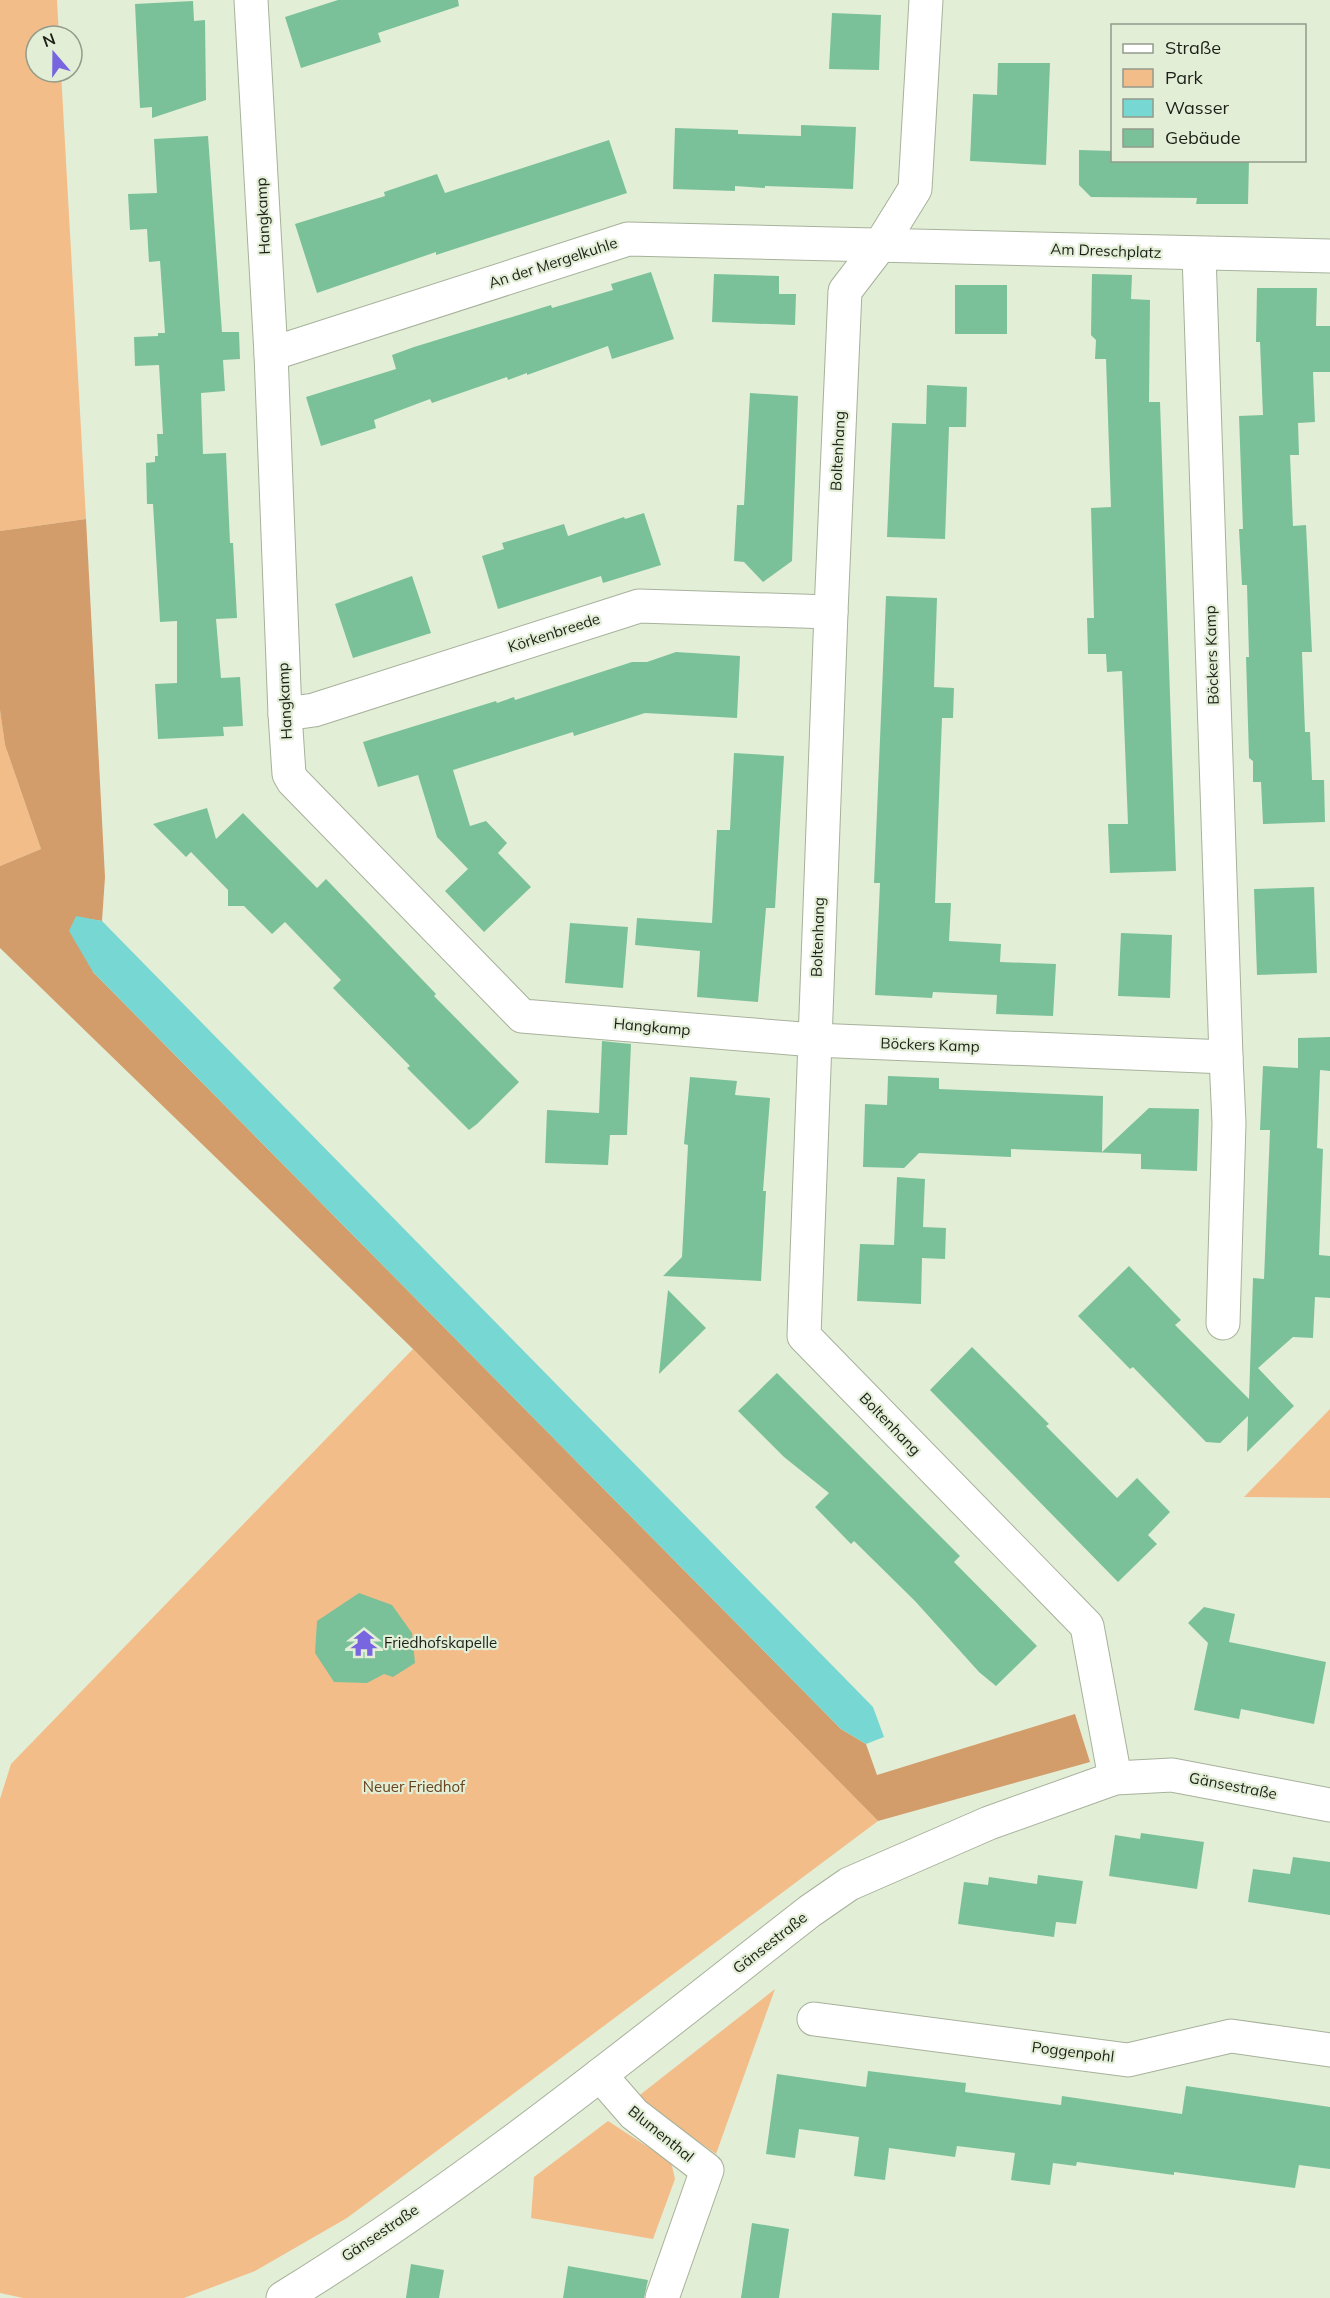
<svg xmlns="http://www.w3.org/2000/svg" width="1330" height="2298" font-family="Mulish,sans-serif">
  <style>
    .green { fill: #f3bd8a }
    .forest { fill: #d39d6b }
    .water { fill: #77d7d2 }
    .building { fill: #7ac19a }
    .lines { fill: none; stroke-linecap: round; stroke-linejoin: round }
    .street-casing { stroke: #a7b19b; stroke-width: 35 }
    .street { stroke: #fff; stroke-width: 33 }
    .labels { text-anchor: middle; stroke-width: 4.5; stroke-linejoin: round; paint-order: stroke }
    .street-label { font-size: 15px; fill: #1c1f17; stroke: #e3eed7 }
    .poi-label { font-size: 15px; fill: #1c1f17; stroke: #e3eed7; text-anchor: start }
    .park-label { font-size: 15px; fill: #67421c; stroke: #e3eed7 }
  </style>
  <rect width="100%" height="100%" fill="#e3eed7"/>
  <!-- green -->
  <g class="green">
    <path d="M 0,0 L 57,0 L 59,36 L 36,36 L 36,72 L 61,72 L 86,519 L 0,531 Z"/>
    <path d="M 0,710 L 5,745 L 41,849 L 0,866 Z"/>
    <path d="M 413,1349 L 878,1821 L 347,2218 L 255,2271 L 184,2298 L 23,2298 L 0,2293 L 0,1799 L 11,1764 Z"/>
    <path d="M 1330,1409 L 1330,1498 L 1244,1497 Z"/>
    <path d="M 775,1989 L 716,2154 L 636,2098 Z"/>
    <path d="M 608,2121 L 671,2162 L 675,2179 L 653,2239 L 531,2218 L 534,2177 Z"/>
  </g>
  <!-- forest -->
  <path class="forest" d="M 86,519 L 105,877 L 102,921 L 76,917 L 93,972 L 841,1729 L 866,1744 L 877,1775 L 1075,1714 L 1090,1762 L 878,1821 L 413,1349 L 0,948 L 0,866 L 41,849 L 5,745 L 0,710 L 0,531 Z"/>
  <!-- water -->
  <path class="water" d="M 76,916 L 102,921 L 873,1707 L 884,1737 L 866,1744 L 841,1729 L 93,972 L 69,931 Z"/>
  <!-- building -->
  <g class="building">
    <path d="M 338,0 L 458,0 L 459,6 L 378,33 L 381,42 L 301,68 L 285,17 Z"/>
    <path d="M 193,1 L 194,21 L 205,20 L 206,100 L 152,118 L 152,107 L 140,108 L 135,4 Z"/>
    <path d="M 832,13 L 881,15 L 879,70 L 829,69 Z"/>
    <path d="M 998,63 L 1050,63 L 1046,165 L 970,161 L 973,94 L 997,95 Z"/>
    <path d="M 801,125 L 856,127 L 853,189 L 765,186 L 765,188 L 735,186 L 735,191 L 673,189 L 675,128 L 738,130 L 738,134 L 801,136 Z"/>
    <path d="M 208,136 L 222,332 L 239,332 L 240,359 L 223,360 L 225,391 L 201,393 L 203,454 L 226,453 L 230,543 L 233,543 L 237,618 L 216,619 L 221,678 L 240,677 L 243,726 L 223,727 L 224,736 L 158,739 L 155,684 L 177,683 L 177,621 L 160,622 L 153,504 L 147,504 L 146,463 L 155,462 L 155,456 L 158,456 L 157,434 L 163,434 L 159,365 L 135,366 L 134,337 L 158,336 L 158,333 L 165,333 L 160,261 L 149,262 L 147,229 L 130,230 L 128,194 L 157,193 L 154,139 Z"/>
    <path d="M 609,140 L 627,193 L 436,255 L 436,252 L 317,293 L 295,224 L 385,196 L 384,192 L 437,174 L 445,193 Z"/>
    <path d="M 1079,150 L 1113,151 L 1113,160 L 1249,160 L 1248,204 L 1196,204 L 1197,198 L 1091,197 L 1079,185 Z"/>
    <path d="M 651,272 L 674,339 L 612,359 L 608,346 L 527,375 L 527,373 L 508,380 L 507,377 L 432,403 L 430,399 L 374,420 L 376,428 L 321,446 L 306,397 L 396,369 L 392,355 L 414,347 L 551,305 L 552,308 L 613,290 L 611,284 Z"/>
    <path d="M 714,274 L 779,276 L 779,294 L 796,294 L 795,325 L 712,322 Z"/>
    <path d="M 1092,274 L 1132,275 L 1131,299 L 1150,300 L 1149,402 L 1160,402 L 1176,871 L 1110,873 L 1108,824 L 1128,824 L 1122,671 L 1107,672 L 1106,654 L 1088,654 L 1087,618 L 1094,618 L 1091,508 L 1111,507 L 1106,359 L 1095,359 L 1096,340 L 1091,335 Z"/>
    <rect x="955" y="285" width="52" height="49"/>
    <path d="M 1257,288 L 1317,288 L 1316,326 L 1330,326 L 1330,372 L 1313,372 L 1315,422 L 1298,423 L 1299,455 L 1290,455 L 1293,526 L 1306,525 L 1312,652 L 1302,652 L 1305,732 L 1310,732 L 1312,780 L 1324,780 L 1325,822 L 1263,824 L 1261,782 L 1253,782 L 1253,761 L 1249,758 L 1246,657 L 1249,657 L 1247,585 L 1242,585 L 1239,529 L 1243,529 L 1239,416 L 1263,415 L 1260,342 L 1256,342 Z"/>
    <path d="M 927,385 L 967,387 L 966,427 L 949,427 L 945,539 L 887,537 L 892,423 L 926,424 Z"/>
    <path d="M 750,393 L 798,396 L 792,561 L 763,582 L 744,562 L 734,561 L 737,505 L 744,505 Z"/>
    <path d="M 644,513 L 661,565 L 603,583 L 601,576 L 498,609 L 482,556 L 504,549 L 502,543 L 564,524 L 568,536 L 624,517 L 625,519 Z"/>
    <path d="M 412,576 L 431,633 L 353,658 L 335,604 Z"/>
    <path d="M 886,596 L 937,598 L 934,687 L 954,688 L 953,718 L 942,718 L 935,903 L 951,903 L 949,941 L 1001,944 L 1000,962 L 1056,964 L 1053,1016 L 996,1014 L 997,995 L 933,992 L 932,998 L 875,995 L 880,883 L 874,883 Z"/>
    <path d="M 676,652 L 740,656 L 737,718 L 645,713 L 574,736 L 573,732 L 453,770 L 470,826 L 486,821 L 507,843 L 498,853 L 531,887 L 484,932 L 445,891 L 468,869 L 437,837 L 418,775 L 378,787 L 363,742 L 496,701 L 497,703 L 514,697 L 515,700 L 632,662 L 647,662 Z"/>
    <path d="M 734,753 L 784,756 L 775,908 L 766,908 L 758,1002 L 697,997 L 700,951 L 635,945 L 637,918 L 712,923 L 717,830 L 730,830 Z"/>
    <path d="M 207,808 L 216,839 L 243,813 L 317,888 L 326,879 L 436,994 L 434,996 L 519,1082 L 477,1124 L 469,1130 L 407,1068 L 410,1066 L 333,988 L 341,980 L 285,922 L 272,934 L 244,906 L 228,906 L 228,890 L 191,852 L 186,857 L 153,824 Z"/>
    <path d="M 1314,887 L 1317,973 L 1257,975 L 1254,889 Z"/>
    <path d="M 570,923 L 628,927 L 623,988 L 565,983 Z"/>
    <path d="M 1121,933 L 1172,935 L 1170,998 L 1118,996 Z"/>
    <path d="M 1330,1037 L 1330,1071 L 1320,1070 L 1317,1148 L 1323,1149 L 1319,1255 L 1330,1256 L 1330,1298 L 1315,1297 L 1313,1338 L 1293,1337 L 1258,1368 L 1294,1406 L 1247,1452 L 1248,1416 L 1220,1443 L 1206,1442 L 1133,1367 L 1130,1369 L 1078,1316 L 1129,1266 L 1181,1320 L 1175,1325 L 1249,1399 L 1253,1278 L 1264,1279 L 1270,1130 L 1260,1130 L 1263,1066 L 1298,1068 L 1298,1038 Z"/>
    <path d="M 602,1041 L 631,1044 L 627,1135 L 610,1135 L 608,1165 L 545,1163 L 547,1110 L 599,1113 Z"/>
    <path d="M 888,1076 L 939,1078 L 939,1089 L 1103,1096 L 1102,1152 L 1149,1108 L 1199,1109 L 1197,1171 L 1141,1169 L 1141,1154 L 1011,1149 L 1011,1157 L 919,1153 L 904,1168 L 863,1167 L 865,1104 L 887,1105 Z"/>
    <path d="M 690,1077 L 737,1081 L 735,1095 L 770,1098 L 763,1191 L 766,1191 L 761,1281 L 663,1276 L 682,1257 L 688,1145 L 684,1144 Z"/>
    <path d="M 897,1177 L 925,1179 L 923,1227 L 946,1228 L 945,1259 L 922,1258 L 921,1304 L 857,1301 L 860,1244 L 894,1245 Z"/>
    <path d="M 668,1290 L 706,1328 L 659,1374 Z"/>
    <path d="M 972,1347 L 1049,1424 L 1046,1426 L 1117,1498 L 1137,1478 L 1170,1512 L 1148,1535 L 1157,1544 L 1118,1582 L 930,1390 Z"/>
    <path d="M 777,1373 L 960,1556 L 954,1562 L 1037,1646 L 996,1686 L 979,1672 L 915,1601 L 854,1541 L 851,1544 L 815,1507 L 829,1493 L 784,1457 L 738,1411 Z"/>
    <path d="M 359,1593 L 392,1605 L 412,1633 L 415,1663 L 393,1677 L 384,1674 L 367,1683 L 334,1682 L 315,1653 L 317,1621 Z"/>
    <path d="M 1204,1607 L 1235,1614 L 1229,1642 L 1326,1662 L 1314,1724 L 1241,1709 L 1239,1719 L 1194,1710 L 1208,1643 L 1188,1623 Z"/>
    <path d="M 1141,1833 L 1204,1842 L 1197,1889 L 1109,1876 L 1115,1835 L 1140,1839 Z"/>
    <path d="M 1293,1857 L 1330,1862 L 1330,1915 L 1248,1902 L 1253,1869 L 1290,1874 Z"/>
    <path d="M 1038,1875 L 1083,1881 L 1076,1924 L 1056,1922 L 1054,1937 L 958,1924 L 964,1882 L 988,1885 L 989,1877 L 1037,1884 Z"/>
    <path d="M 868,2071 L 966,2083 L 965,2092 L 1061,2105 L 1062,2096 L 1182,2114 L 1186,2086 L 1330,2107 L 1330,2169 L 1299,2165 L 1295,2188 L 1174,2172 L 1174,2175 L 1077,2162 L 1076,2166 L 1053,2163 L 1050,2185 L 1011,2180 L 1015,2153 L 957,2146 L 955,2157 L 889,2148 L 885,2180 L 854,2176 L 859,2137 L 799,2129 L 795,2158 L 766,2154 L 777,2074 L 866,2087 Z"/>
    <path d="M 752,2223 L 789,2229 L 779,2298 L 741,2298 Z"/>
    <path d="M 411,2264 L 444,2270 L 439,2298 L 406,2298 Z"/>
    <path d="M 568,2266 L 648,2280 L 644,2298 L 563,2298 Z"/>
  </g>
  <g class="lines">
    <defs>
      <g id="street">
        <path d="M 251,0 L 271,354 L 285,714 L 289,774 L 293,781 L 522,1016 L 814,1040 L 1226,1057 L 1199,254"/>
        <path d="M 926,0 L 915,189 L 881,244 L 845,291 L 831,612 L 804,1336 L 1087,1626 L 1115,1778"/>
        <path d="M 271,354 L 628,239 L 1330,256"/>
        <path d="M 285,714 L 314,710 L 639,606 L 831,612"/>
        <path d="M 1223,1323 L 1229,1123 L 1226,1057"/>
        <path d="M 814,2019 L 1128,2060 L 1231,2036 L 1330,2050"/>
        <path d="M 600,2075 L 634,2114 L 707,2170 L 662,2298"/>
        <path d="M 283,2298 C 469,2184 638,2045 810,1911 L 849,1884 L 989,1823 L 1115,1778 L 1172,1775 L 1330,1805"/>
      </g>
    </defs>
    <!-- street casing -->
    <use href="#street" class="street-casing"/>
    <!-- street -->
    <use href="#street" class="street"/>
  </g>
  <!-- icons -->
  <defs>
    <symbol id="temple-bare" viewBox="-9 -9 18 18"><path d="M0-6L5-2H3V0L6.5 2.5H4V6H1.5V3h-3V6H-4V2.5H-6.5L-3 0V-2H-5Z" fill="#7865e0" stroke="#e3eed7" stroke-width="2.5" paint-order="stroke"/></symbol>
  </defs>
  <g fill-rule="evenodd">
    <use href="#temple-bare" x="345" y="1624" width="38" height="38"/>
  </g>
  <g class="labels">
    <!-- street labels -->
    <g class="street-label">
      <text transform="translate(263 216) rotate(-93)" y="5">Hangkamp</text>
      <text transform="translate(1106 251) rotate(2)" y="5">Am Dreschplatz</text>
      <text transform="translate(553 263) rotate(-18)" y="5">An der Mergelkuhle</text>
      <text transform="translate(838 451) rotate(-87)" y="5">Boltenhang</text>
      <text transform="translate(554 633) rotate(-18)" y="5">Körkenbreede</text>
      <text transform="translate(1212 655) rotate(-92)" y="5">Böckers Kamp</text>
      <text transform="translate(285 701) rotate(-93)" y="5">Hangkamp</text>
      <text transform="translate(818 937) rotate(-88)" y="5">Boltenhang</text>
      <text transform="translate(652 1027) rotate(5)" y="5">Hangkamp</text>
      <text transform="translate(930 1045) rotate(2)" y="5">Böckers Kamp</text>
      <text transform="translate(890 1424) rotate(46)" y="5">Boltenhang</text>
      <text transform="translate(1233 1786) rotate(11)" y="5">Gänsestraße</text>
      <text transform="translate(770 1943) rotate(-38)" y="5">Gänsestraße</text>
      <text transform="translate(1073 2052) rotate(7)" y="5">Poggenpohl</text>
      <text transform="translate(661 2134) rotate(39)" y="5">Blumenthal</text>
      <text transform="translate(380 2233) rotate(-34)" y="5">Gänsestraße</text>
    </g>
    <!-- poi labels -->
    <g class="poi-label">
      <text x="384" y="1648">Friedhofskapelle</text>
    </g>
    <!-- park labels -->
    <g class="park-label">
      <text x="414" y="1792">Neuer Friedhof</text>
    </g>
  </g>
  <!-- legend -->
  <rect x="1111" y="24" width="195" height="138" fill="#e3eed7" stroke="#939b8a" stroke-width="1.5"/>
  <rect x="1123" y="44" width="30" height="9" fill="#ffffff" stroke="#939b8a" stroke-width="1.5"/>
  <text x="1165" y="54" font-size="18" fill="#1c1f17">Straße</text>
  <rect x="1123" y="69" width="30" height="18" fill="#f3bd8a" stroke="#939b8a" stroke-width="1.5"/>
  <text x="1165" y="84" font-size="18" fill="#1c1f17">Park</text>
  <rect x="1123" y="99" width="30" height="18" fill="#77d7d2" stroke="#939b8a" stroke-width="1.5"/>
  <text x="1165" y="114" font-size="18" fill="#1c1f17">Wasser</text>
  <rect x="1123" y="129" width="30" height="18" fill="#7ac19a" stroke="#939b8a" stroke-width="1.5"/>
  <text x="1165" y="144" font-size="18" fill="#1c1f17">Gebäude</text>
  <!-- north arrow -->
  <g transform="translate(54 54) rotate(340)"><circle r="28" fill="#e3eed7" stroke="#939b8a" stroke-width="1.5"/>
  <path d="M0-4.5L10 22L0 15L-10 22Z" fill="#7865e0"/>
  <text y="-9" font-size="16" font-weight="bold" text-anchor="middle" fill="#1c1f17">N</text>
  </g>
</svg>
